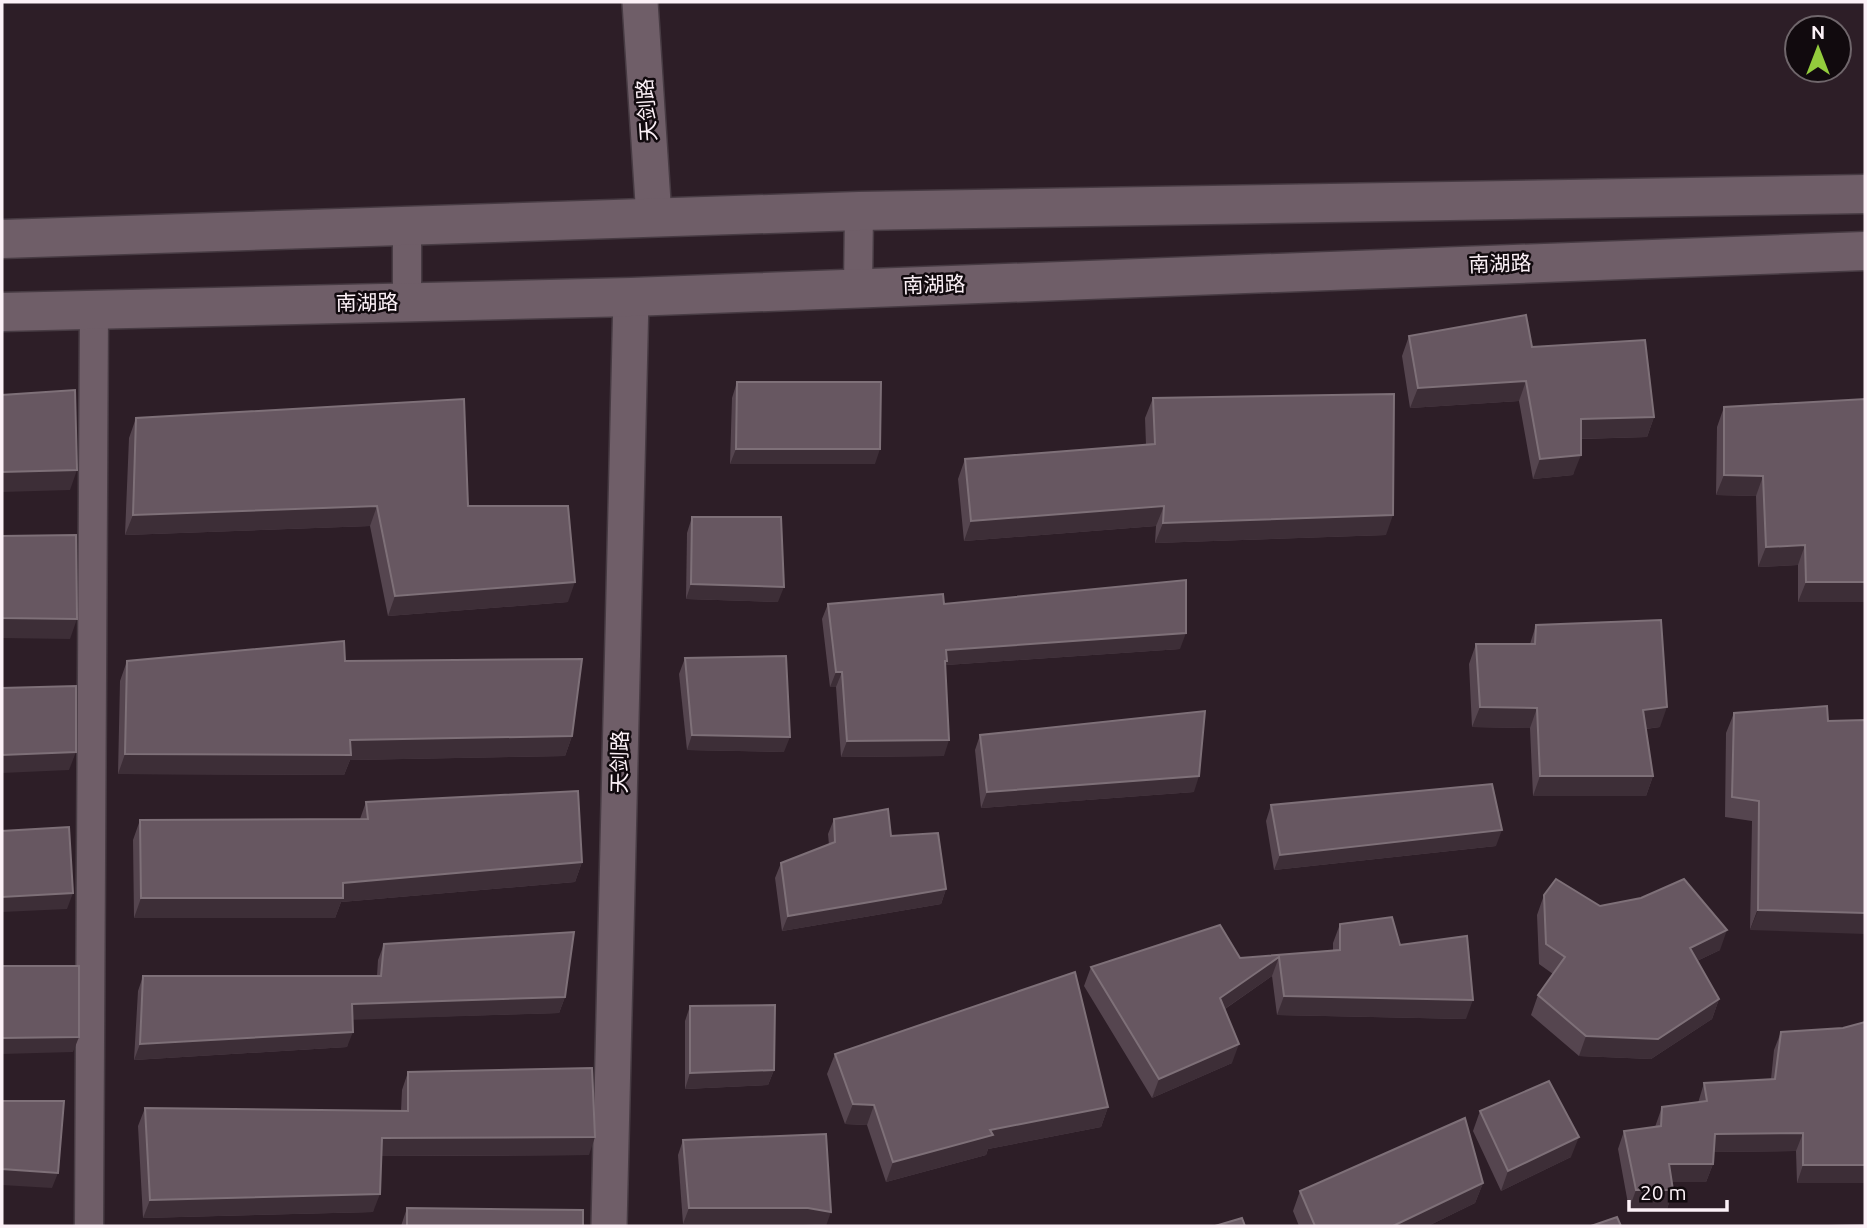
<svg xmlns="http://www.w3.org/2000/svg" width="1867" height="1228" font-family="Ubuntu,'Noto Sans SC',sans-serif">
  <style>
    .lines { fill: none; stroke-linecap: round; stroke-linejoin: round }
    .minor-casing { stroke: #473b43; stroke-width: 31 }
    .tertiary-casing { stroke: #473b43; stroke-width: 38 }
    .secondary-casing { stroke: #473b43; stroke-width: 41 }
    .minor { stroke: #6f5e68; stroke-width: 28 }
    .tertiary { stroke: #6f5e68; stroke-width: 35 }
    .secondary { stroke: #6f5e68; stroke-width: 38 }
    .wall { fill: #55454f }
    .shaded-wall { fill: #3d2e37 }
    .building { fill: #675761; stroke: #7e7078; stroke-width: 2 }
    .labels { text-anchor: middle; stroke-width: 5; stroke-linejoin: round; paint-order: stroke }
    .street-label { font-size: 21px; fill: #fcf1f7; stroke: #110a0e }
  </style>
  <rect width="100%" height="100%" fill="#2d1e27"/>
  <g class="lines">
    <defs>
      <g id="minor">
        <path d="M 407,226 L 407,302"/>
        <path d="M 858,288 L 859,211"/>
        <path d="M 89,1226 L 94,309"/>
      </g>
      <g id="tertiary">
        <path d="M 640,2 L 654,218"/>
        <path d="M 609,1226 L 631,297"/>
      </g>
      <g id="secondary">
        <path d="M 2,239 L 859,211 L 1865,194"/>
        <path d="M 2,312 L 631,297 L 1865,251"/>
      </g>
    </defs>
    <!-- minor casing -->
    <use href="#minor" class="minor-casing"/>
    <!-- tertiary casing -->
    <use href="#tertiary" class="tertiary-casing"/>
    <!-- secondary casing -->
    <use href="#secondary" class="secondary-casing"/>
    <!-- minor -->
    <use href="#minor" class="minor"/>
    <!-- tertiary -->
    <use href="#tertiary" class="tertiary"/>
    <!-- secondary -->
    <use href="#secondary" class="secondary"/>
  </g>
  <!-- wall -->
  <g class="wall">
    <path d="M 1409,336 L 1654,417 L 1647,437 L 1581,439 L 1573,475 L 1533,479 L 1519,401 L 1410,408 L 1402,356 Z"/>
    <path d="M 737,382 L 875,464 L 730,464 L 732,398 Z"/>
    <path d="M 1153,398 L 1386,535 L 1155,543 L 1156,526 L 964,541 L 958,479 L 965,459 L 1146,445 L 1145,418 Z"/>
    <path d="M 1865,399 L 1865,602 L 1798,602 L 1798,565 L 1758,567 L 1756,496 L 1716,495 L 1717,427 L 1724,407 Z"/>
    <path d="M 136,418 L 468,506 L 568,602 L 388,616 L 370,526 L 125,535 L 129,438 Z"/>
    <path d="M 692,517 L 778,602 L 686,599 L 687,533 Z"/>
    <path d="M 828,604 L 944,604 L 1180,649 L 946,665 L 944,756 L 841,757 L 836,687 L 830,687 L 822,619 Z"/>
    <path d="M 1536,625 L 1660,727 L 1646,729 L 1653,776 L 1646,796 L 1533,796 L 1530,728 L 1472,727 L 1469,664 L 1476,644 L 1530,644 Z"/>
    <path d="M 685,658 L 784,752 L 687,750 L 679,674 Z"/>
    <path d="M 127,661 L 345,661 L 572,736 L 565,756 L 350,760 L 344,775 L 118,774 L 120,681 Z"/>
    <path d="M 1734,713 L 1828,721 L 1750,930 L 1752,821 L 1725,817 L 1726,733 Z"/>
    <path d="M 980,735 L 1194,792 L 981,808 L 975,750 Z"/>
    <path d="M 366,802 L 582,862 L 575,882 L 341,902 L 335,918 L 134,918 L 133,840 L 140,820 L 360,819 Z"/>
    <path d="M 1271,805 L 1496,846 L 1274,870 L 1266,821 Z"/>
    <path d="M 834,819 L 891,836 L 946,889 L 941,904 L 782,931 L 775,878 L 781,863 L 829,845 L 828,834 Z"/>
    <path d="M 1544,895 L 1600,906 L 1720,950 L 1697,961 L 1719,999 L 1712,1019 L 1651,1059 L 1579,1056 L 1531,1015 L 1538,995 L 1553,974 L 1539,964 L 1537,915 Z"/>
    <path d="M 1340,924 L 1400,945 L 1466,1019 L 1277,1015 L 1272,976 L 1225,1009 L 1232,1063 L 1152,1098 L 1084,986 L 1091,967 L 1240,958 L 1333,951 L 1333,943 Z"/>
    <path d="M 384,944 L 565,997 L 559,1013 L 353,1019 L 347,1047 L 134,1060 L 138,991 L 143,976 L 377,976 L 378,960 Z"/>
    <path d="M 690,1006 L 774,1070 L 768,1085 L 685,1089 L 685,1021 Z"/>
    <path d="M 1781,1032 L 1865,1183 L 1797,1183 L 1796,1151 L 1714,1152 L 1713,1164 L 1706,1182 L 1672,1182 L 1673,1190 L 1667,1209 L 1629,1209 L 1618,1149 L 1624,1131 L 1655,1127 L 1662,1107 L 1698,1103 L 1704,1083 L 1771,1079 L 1774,1050 Z"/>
    <path d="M 835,1054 L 1108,1107 L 1101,1127 L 988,1149 L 986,1155 L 886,1182 L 867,1125 L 845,1124 L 827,1074 Z"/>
    <path d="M 408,1072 L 589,1155 L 382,1156 L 373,1212 L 143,1218 L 138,1126 L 145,1108 L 401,1111 L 402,1090 Z"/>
    <path d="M 1480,1111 L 1571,1157 L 1501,1191 L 1473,1131 Z"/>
    <path d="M 683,1140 L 803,1224 L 683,1224 L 678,1155 Z"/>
    <path d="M 1483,1183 L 1475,1203 L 1428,1226 L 1299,1226 L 1293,1211 L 1300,1191 Z"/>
    <path d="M 407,1208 L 583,1226 L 401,1226 Z"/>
  </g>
  <!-- shaded-wall -->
  <g class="shaded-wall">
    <path d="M 1526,381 L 1519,401 L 1410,408 L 1418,388 Z"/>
    <path d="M 1654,417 L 1647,437 L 1573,439 L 1581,419 Z"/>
    <path d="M 736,449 L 880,449 L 875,464 L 730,464 Z"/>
    <path d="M 1581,455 L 1573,475 L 1533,479 L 1540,459 Z"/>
    <path d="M 77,470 L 70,490 L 2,492 L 2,472 Z"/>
    <path d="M 1724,475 L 1763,476 L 1756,496 L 1716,495 Z"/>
    <path d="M 377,506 L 370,526 L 125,535 L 133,515 Z"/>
    <path d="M 1164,506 L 1156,526 L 964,541 L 971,521 Z"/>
    <path d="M 1393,515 L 1386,535 L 1155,543 L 1163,523 Z"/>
    <path d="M 1805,545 L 1798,565 L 1758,567 L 1766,547 Z"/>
    <path d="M 575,582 L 568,602 L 388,616 L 395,596 Z"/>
    <path d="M 1806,582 L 1865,582 L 1865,602 L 1798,602 Z"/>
    <path d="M 691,584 L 784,587 L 778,602 L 686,599 Z"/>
    <path d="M 2,618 L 77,619 L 70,639 L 2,638 Z"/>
    <path d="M 1186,633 L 1180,649 L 946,665 L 946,650 Z"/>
    <path d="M 836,672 L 842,672 L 836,687 L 830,687 Z"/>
    <path d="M 1480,707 L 1537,708 L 1530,728 L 1472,727 Z"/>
    <path d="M 1667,707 L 1660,727 L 1635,730 L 1643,710 Z"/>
    <path d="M 692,735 L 790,737 L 784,752 L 687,750 Z"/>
    <path d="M 572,736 L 565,756 L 350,760 L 344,775 L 118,774 L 125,754 L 350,740 Z"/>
    <path d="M 949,740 L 944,756 L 841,757 L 847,741 Z"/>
    <path d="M 76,752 L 69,770 L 2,773 L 2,755 Z"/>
    <path d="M 1199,776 L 1194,792 L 981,808 L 987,792 Z"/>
    <path d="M 1540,776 L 1653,776 L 1646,796 L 1533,796 Z"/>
    <path d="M 1502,830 L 1496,846 L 1274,870 L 1280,855 Z"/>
    <path d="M 582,862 L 575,882 L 341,902 L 335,918 L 134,918 L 141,898 L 343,883 Z"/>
    <path d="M 946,889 L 941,904 L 782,931 L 788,916 Z"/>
    <path d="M 73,893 L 67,909 L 2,912 L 2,897 Z"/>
    <path d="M 1758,910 L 1865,913 L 1865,934 L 1750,930 Z"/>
    <path d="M 1727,930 L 1720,950 L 1682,968 L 1690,948 Z"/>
    <path d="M 1279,957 L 1272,976 L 1213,1017 L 1220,998 Z"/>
    <path d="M 1284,996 L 1473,1000 L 1466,1019 L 1277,1015 Z"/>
    <path d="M 565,997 L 559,1013 L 346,1020 L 352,1004 Z"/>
    <path d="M 1719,999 L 1712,1019 L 1651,1059 L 1579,1056 L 1586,1036 Z"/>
    <path d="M 353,1032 L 347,1047 L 134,1060 L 140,1044 Z"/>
    <path d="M 79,1037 L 73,1052 L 2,1054 L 2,1038 Z"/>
    <path d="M 1239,1044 L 1232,1063 L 1152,1098 L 1159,1079 Z"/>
    <path d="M 774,1070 L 768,1085 L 685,1089 L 690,1073 Z"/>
    <path d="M 853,1104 L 874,1105 L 867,1125 L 845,1124 Z"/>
    <path d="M 1108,1107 L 1101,1127 L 988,1149 L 986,1155 L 886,1182 L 893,1162 L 990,1130 Z"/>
    <path d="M 1803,1133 L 1796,1151 L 1709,1152 L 1715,1134 Z"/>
    <path d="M 595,1137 L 589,1155 L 376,1156 L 382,1138 Z"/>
    <path d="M 1579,1137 L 1571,1157 L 1501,1191 L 1508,1171 Z"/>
    <path d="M 1669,1164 L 1713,1164 L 1706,1182 L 1662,1182 Z"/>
    <path d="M 1803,1165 L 1865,1165 L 1865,1183 L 1797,1183 Z"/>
    <path d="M 2,1169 L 58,1173 L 52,1188 L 2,1185 Z"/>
    <path d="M 1483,1183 L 1475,1203 L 1428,1226 L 1393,1226 Z"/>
    <path d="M 1636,1190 L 1673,1190 L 1667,1209 L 1629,1209 Z"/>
    <path d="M 380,1194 L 373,1212 L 143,1218 L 150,1200 Z"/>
    <path d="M 689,1208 L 808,1208 L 831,1212 L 826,1226 L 803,1224 L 683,1224 Z"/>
  </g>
  <!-- building -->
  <g class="building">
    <path d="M 1526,315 L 1532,347 L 1645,340 L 1654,417 L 1581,419 L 1581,455 L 1540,459 L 1526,381 L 1418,388 L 1409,336 Z"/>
    <path d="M 737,382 L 881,382 L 880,449 L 736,449 Z"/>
    <path d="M 75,390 L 77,470 L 2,472 L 2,395 Z"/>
    <path d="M 1394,394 L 1393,515 L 1163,523 L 1164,506 L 971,521 L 965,459 L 1155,444 L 1153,398 Z"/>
    <path d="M 464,399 L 468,506 L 568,506 L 575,582 L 395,596 L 377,506 L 133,515 L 136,418 Z"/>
    <path d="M 1865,399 L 1865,582 L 1806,582 L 1805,545 L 1766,547 L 1763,476 L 1724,475 L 1724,407 Z"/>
    <path d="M 692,517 L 781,517 L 784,587 L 691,584 Z"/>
    <path d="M 76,535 L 77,619 L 2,618 L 2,536 Z"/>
    <path d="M 1186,580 L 1186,633 L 946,650 L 947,661 L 945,661 L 949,740 L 847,741 L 842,672 L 836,672 L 828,604 L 943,594 L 944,604 Z"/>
    <path d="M 1661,620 L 1667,707 L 1643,710 L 1653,776 L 1540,776 L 1537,708 L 1480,707 L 1476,644 L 1535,644 L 1536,625 Z"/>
    <path d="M 344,641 L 345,661 L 582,659 L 572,736 L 350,740 L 351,755 L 125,754 L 127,661 Z"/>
    <path d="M 786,656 L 790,737 L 692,735 L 685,658 Z"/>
    <path d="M 76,686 L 76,752 L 2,755 L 2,688 Z"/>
    <path d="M 1827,706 L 1828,721 L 1865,720 L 1865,913 L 1758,910 L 1759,801 L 1732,797 L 1734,713 Z"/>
    <path d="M 1205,711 L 1199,776 L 987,792 L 980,735 Z"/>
    <path d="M 1492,784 L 1502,830 L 1280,855 L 1271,805 Z"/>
    <path d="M 578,791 L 582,862 L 343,883 L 343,898 L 141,898 L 140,820 L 368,819 L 366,802 Z"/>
    <path d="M 888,809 L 891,836 L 938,833 L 946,889 L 788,916 L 781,863 L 835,842 L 834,819 Z"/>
    <path d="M 69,827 L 73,893 L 2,897 L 2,831 Z"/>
    <path d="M 1556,879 L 1600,906 L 1641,898 L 1684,879 L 1727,930 L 1690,948 L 1719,999 L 1658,1039 L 1586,1036 L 1538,995 L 1565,957 L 1546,944 L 1544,895 Z"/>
    <path d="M 1392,917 L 1400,945 L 1467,936 L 1473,1000 L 1284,996 L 1279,957 L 1220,998 L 1239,1044 L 1159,1079 L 1091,967 L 1220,925 L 1240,958 L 1340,950 L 1340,924 Z"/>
    <path d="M 574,932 L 565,997 L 352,1004 L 353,1032 L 140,1044 L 143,976 L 381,976 L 384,944 Z"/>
    <path d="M 2,966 L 79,966 L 79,1037 L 2,1038 Z"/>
    <path d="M 1075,972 L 1108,1107 L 990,1130 L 993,1135 L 893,1162 L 874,1105 L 853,1104 L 835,1054 Z"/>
    <path d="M 775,1005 L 774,1070 L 690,1073 L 690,1006 Z"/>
    <path d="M 1865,1022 L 1865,1165 L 1803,1165 L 1803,1133 L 1715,1134 L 1713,1164 L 1669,1164 L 1673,1190 L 1636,1190 L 1624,1131 L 1661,1126 L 1662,1107 L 1707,1101 L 1704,1083 L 1775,1079 L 1781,1032 L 1843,1028 Z"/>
    <path d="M 592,1068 L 595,1137 L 382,1138 L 380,1194 L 150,1200 L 145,1108 L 408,1111 L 408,1072 Z"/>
    <path d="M 1549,1081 L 1579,1137 L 1508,1171 L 1480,1111 Z"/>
    <path d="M 2,1101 L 64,1101 L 58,1173 L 2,1169 Z"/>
    <path d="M 1465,1118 L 1483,1183 L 1393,1226 L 1315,1226 L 1300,1191 Z"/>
    <path d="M 826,1134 L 831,1212 L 808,1208 L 689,1208 L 683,1140 Z"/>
    <path d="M 407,1208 L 583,1210 L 583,1226 L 407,1226 Z"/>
    <path d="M 1617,1217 L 1621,1226 L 1591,1226 Z"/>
    <path d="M 1242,1218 L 1245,1226 L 1215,1226 Z"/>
    <path d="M 1865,1225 L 1865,1226 L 1828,1226 Z"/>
  </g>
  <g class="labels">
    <!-- street labels -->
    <g class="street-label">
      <text transform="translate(647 110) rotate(-94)" y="7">天剑路</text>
      <text transform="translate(1500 264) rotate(-2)" y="7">南湖路</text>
      <text transform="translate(934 285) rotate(-2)" y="7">南湖路</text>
      <text transform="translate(367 303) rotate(-1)" y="7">南湖路</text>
      <text transform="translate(620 762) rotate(-89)" y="7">天剑路</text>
    </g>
  </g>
  <!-- border -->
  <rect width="1867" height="1228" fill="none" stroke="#fcf1f7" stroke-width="7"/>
  <!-- north arrow -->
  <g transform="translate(1818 49)"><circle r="33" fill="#110a0e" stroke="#6f666b" stroke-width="2"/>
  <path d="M0-5L12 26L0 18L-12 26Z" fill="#93cc3d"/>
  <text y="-10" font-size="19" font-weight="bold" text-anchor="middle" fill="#fcf1f7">N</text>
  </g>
  <!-- scale -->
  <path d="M1629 1200v10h98v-10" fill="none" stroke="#fcf1f7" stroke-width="3.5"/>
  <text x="1640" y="1200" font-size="21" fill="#fcf1f7" stroke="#110a0e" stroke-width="5" paint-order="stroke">20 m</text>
</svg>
